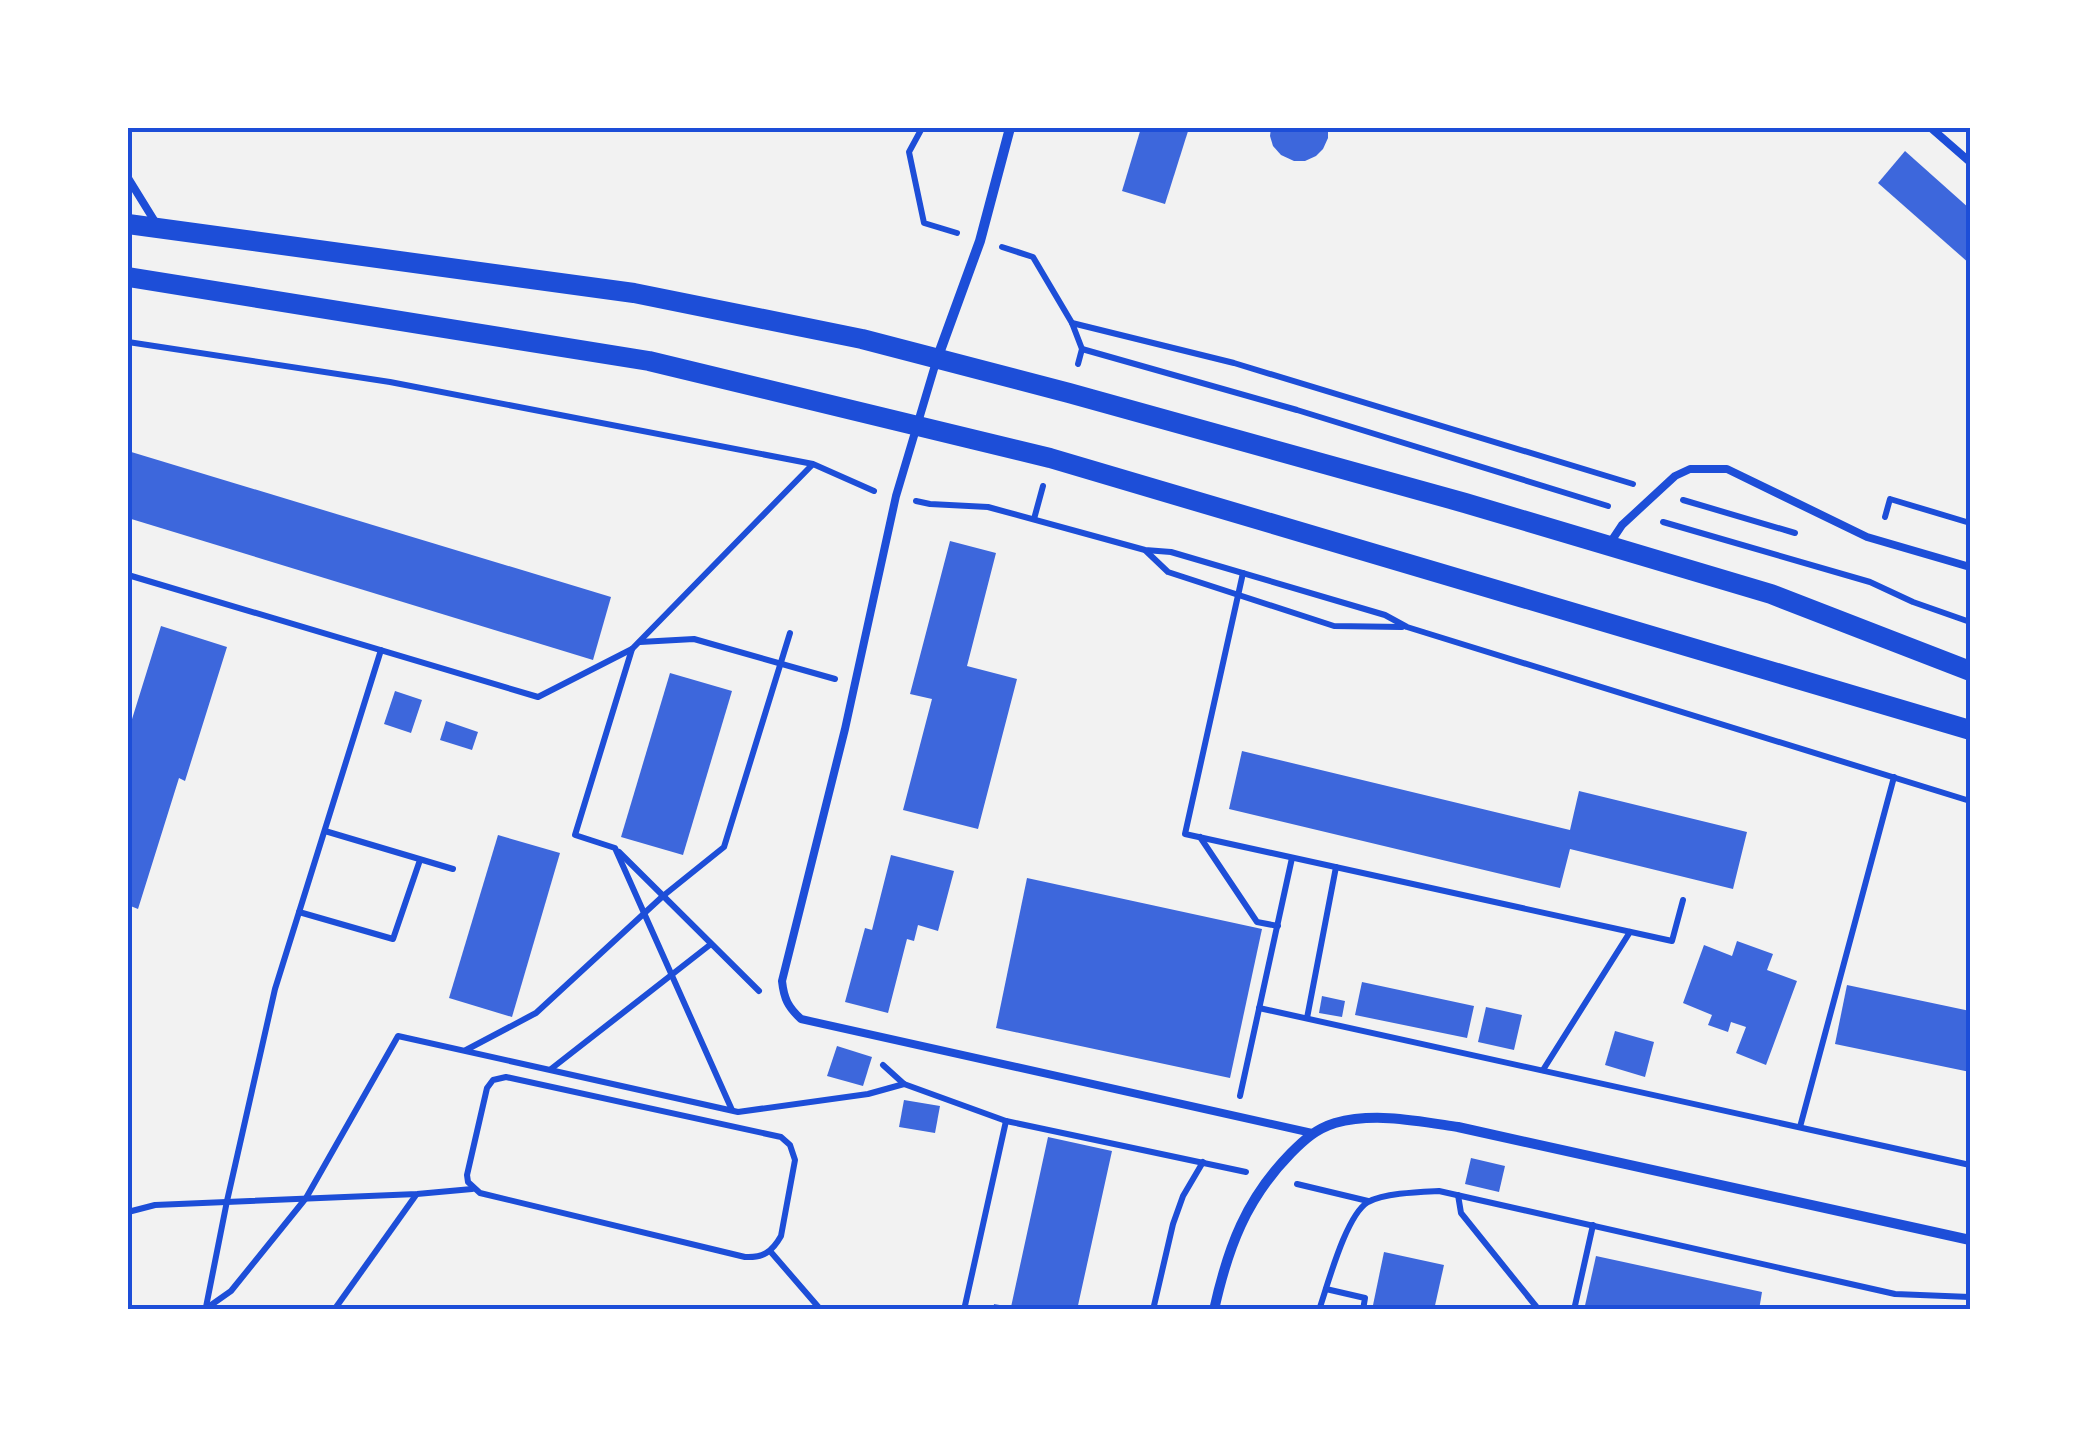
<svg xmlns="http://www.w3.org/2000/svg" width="2098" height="1437" font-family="'Varela Round',sans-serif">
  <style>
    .building { fill: #3d67dc }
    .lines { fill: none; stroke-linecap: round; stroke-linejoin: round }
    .path { stroke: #1d4ed8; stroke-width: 6 }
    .service { stroke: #1d4ed8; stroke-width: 8 }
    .minor { stroke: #1d4ed8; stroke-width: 10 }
    .secondary { stroke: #1d4ed8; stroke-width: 20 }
    .neatline { fill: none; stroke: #1d4ed8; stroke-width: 4 }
  </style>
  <rect width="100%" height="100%" fill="#f2f2f2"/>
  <!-- building -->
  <g class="building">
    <path d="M 1141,128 L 1189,128 L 1165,204 L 1122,191 Z"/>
    <path d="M 1271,128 L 1328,128 L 1328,138 L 1323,149 L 1316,156 L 1305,161 L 1294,161 L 1281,155 L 1273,146 L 1270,136 Z"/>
    <path d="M 1905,151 L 1970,209 L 1970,264 L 1878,183 Z"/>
    <path d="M 128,451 L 611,597 L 593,660 L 128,518 Z"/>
    <path d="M 950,541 L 996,553 L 967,666 L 1017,679 L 978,829 L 903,810 L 932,699 L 910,694 Z"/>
    <path d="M 161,626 L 227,647 L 185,781 L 179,778 L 138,909 L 128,905 L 128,732 Z"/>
    <path d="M 670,673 L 732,691 L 683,855 L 621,837 Z"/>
    <path d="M 395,691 L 422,700 L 411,733 L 384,724 Z"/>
    <path d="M 446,721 L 478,732 L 472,750 L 440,740 Z"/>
    <path d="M 1242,751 L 1570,830 L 1579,791 L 1747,832 L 1733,889 L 1570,849 L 1560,888 L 1229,809 Z"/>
    <path d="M 498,835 L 560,853 L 512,1017 L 449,998 Z"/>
    <path d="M 891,855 L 954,871 L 938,931 L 918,925 L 914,941 L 907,939 L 888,1013 L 845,1002 L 865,928 L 872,930 Z"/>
    <path d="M 1027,878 L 1262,929 L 1230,1078 L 996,1028 Z"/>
    <path d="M 1737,941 L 1773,954 L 1767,970 L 1797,981 L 1766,1065 L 1736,1053 L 1746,1027 L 1731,1022 L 1728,1032 L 1708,1025 L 1712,1015 L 1683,1003 L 1704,945 L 1732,956 Z"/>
    <path d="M 1362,982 L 1474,1006 L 1467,1038 L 1355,1015 Z"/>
    <path d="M 1847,985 L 1970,1011 L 1970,1072 L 1835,1044 Z"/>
    <path d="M 1322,996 L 1345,1001 L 1342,1017 L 1319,1013 Z"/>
    <path d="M 1486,1007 L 1522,1015 L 1514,1050 L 1478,1042 Z"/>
    <path d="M 1615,1031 L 1654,1042 L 1645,1077 L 1605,1065 Z"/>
    <path d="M 837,1046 L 872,1057 L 863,1086 L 827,1076 Z"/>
    <path d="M 904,1100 L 940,1106 L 935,1133 L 899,1127 Z"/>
    <path d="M 1048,1137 L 1112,1151 L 1077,1310 L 993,1310 L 994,1304 L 1011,1307 Z"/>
    <path d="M 1471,1158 L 1505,1166 L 1499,1192 L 1465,1184 Z"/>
    <path d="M 1384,1252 L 1444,1265 L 1434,1310 L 1372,1310 Z"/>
    <path d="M 1596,1256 L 1762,1292 L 1759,1310 L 1584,1310 Z"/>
  </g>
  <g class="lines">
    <!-- path -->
    <g class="path">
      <path d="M 922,128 L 909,152 L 924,223 L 957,233"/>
      <path d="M 1002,247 L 1033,257 L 1072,323 L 1082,349 L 1078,364"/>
      <path d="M 1072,323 L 1234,363 L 1633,484"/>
      <path d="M 128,342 L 390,382 L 813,464 L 874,491"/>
      <path d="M 1082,349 L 1297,410 L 1608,506"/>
      <path d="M 1683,500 L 1795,533"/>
      <path d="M 916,501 L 930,504 L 988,507 L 1145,550 L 1171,552 L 1385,615 L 1407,627 L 1970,801"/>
      <path d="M 1885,517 L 1890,499 L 1970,523"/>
      <path d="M 1034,519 L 1043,486"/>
      <path d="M 1663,522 L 1870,582 L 1913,602 L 1970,622"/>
      <path d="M 1146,551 L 1168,572 L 1334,626 L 1402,627"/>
      <path d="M 1243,573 L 1185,834 L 1672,941 L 1683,900"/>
      <path d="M 128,575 L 538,697 L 632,649 L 812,465"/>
      <path d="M 640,642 L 694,639 L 835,679"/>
      <path d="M 632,649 L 575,835 L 615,848 L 732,1110"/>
      <path d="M 325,831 L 453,869"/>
      <path d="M 1200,837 L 1257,922 L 1278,926"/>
      <path d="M 619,852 L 759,991"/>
      <path d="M 299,912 L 393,939 L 420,860"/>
      <path d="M 1259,1008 L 1970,1165"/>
      <path d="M 1307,1018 L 1336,867"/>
      <path d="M 466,1050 L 536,1013 L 663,896 L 724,847 L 790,633"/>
      <path d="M 883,1065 L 904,1084 L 1006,1121 L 1246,1172"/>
      <path d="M 551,1069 L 711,944"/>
      <path d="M 1543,1070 L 1630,932"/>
      <path d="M 506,1077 L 781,1137 L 790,1145 L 795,1160 L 781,1236 C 772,1252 763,1258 745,1257 L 480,1193 L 468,1182 L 467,1175 L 487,1088 L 493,1080 Z"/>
      <path d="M 1240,1096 L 1292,858"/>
      <path d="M 1800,1127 L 1894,777"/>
      <path d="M 1297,1184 L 1368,1201"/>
      <path d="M 1458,1195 L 1461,1213 L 1539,1310"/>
      <path d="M 128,1212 L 155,1205 L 417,1194 L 472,1189"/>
      <path d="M 770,1251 L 821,1310"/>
      <path d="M 1326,1289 L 1365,1298 L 1363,1310"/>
      <path d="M 206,1307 L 227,1201 L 275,989 L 381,650"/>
      <path d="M 204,1310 L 231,1291 L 306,1198 L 398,1036 L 738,1112 L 868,1094 L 904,1084"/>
      <path d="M 334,1310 L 416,1195"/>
      <path d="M 964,1310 L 1006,1121"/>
      <path d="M 1153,1310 L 1173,1224 L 1183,1196 L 1203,1162"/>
      <path d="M 1319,1310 C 1328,1284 1346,1215 1368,1202 C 1385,1193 1419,1192 1439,1191 L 1895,1294 L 1970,1297"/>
      <path d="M 1574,1310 L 1593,1225"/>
    </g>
    <!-- service -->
    <g class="service">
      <path d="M 1931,128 L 1970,162"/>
      <path d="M 128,178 L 157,225"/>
      <path d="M 936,362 L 896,496 L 845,729 L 782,981 C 784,999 788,1007 801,1019 L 1312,1133"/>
      <path d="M 1610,543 L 1622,525 L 1675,476 L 1690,469 L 1727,469 L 1867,537 L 1970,567"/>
    </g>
    <!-- minor -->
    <g class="minor">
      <path d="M 937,359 L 980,241 L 1010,128"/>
      <path d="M 1214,1310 C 1228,1247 1246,1199 1291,1153 C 1305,1139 1316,1129 1335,1123 C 1375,1112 1418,1121 1458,1127 L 1970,1240"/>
    </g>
    <!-- secondary -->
    <g class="secondary">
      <path d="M 128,224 L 634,293 L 862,339 L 1069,393 L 1465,503 L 1771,594 L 1970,671"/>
      <path d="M 128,277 L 649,361 L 1050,458 L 1970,730"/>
    </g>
  </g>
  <!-- border -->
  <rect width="2098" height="1437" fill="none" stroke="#ffffff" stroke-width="260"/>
  <rect x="130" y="130" width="1838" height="1177" class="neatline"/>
</svg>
